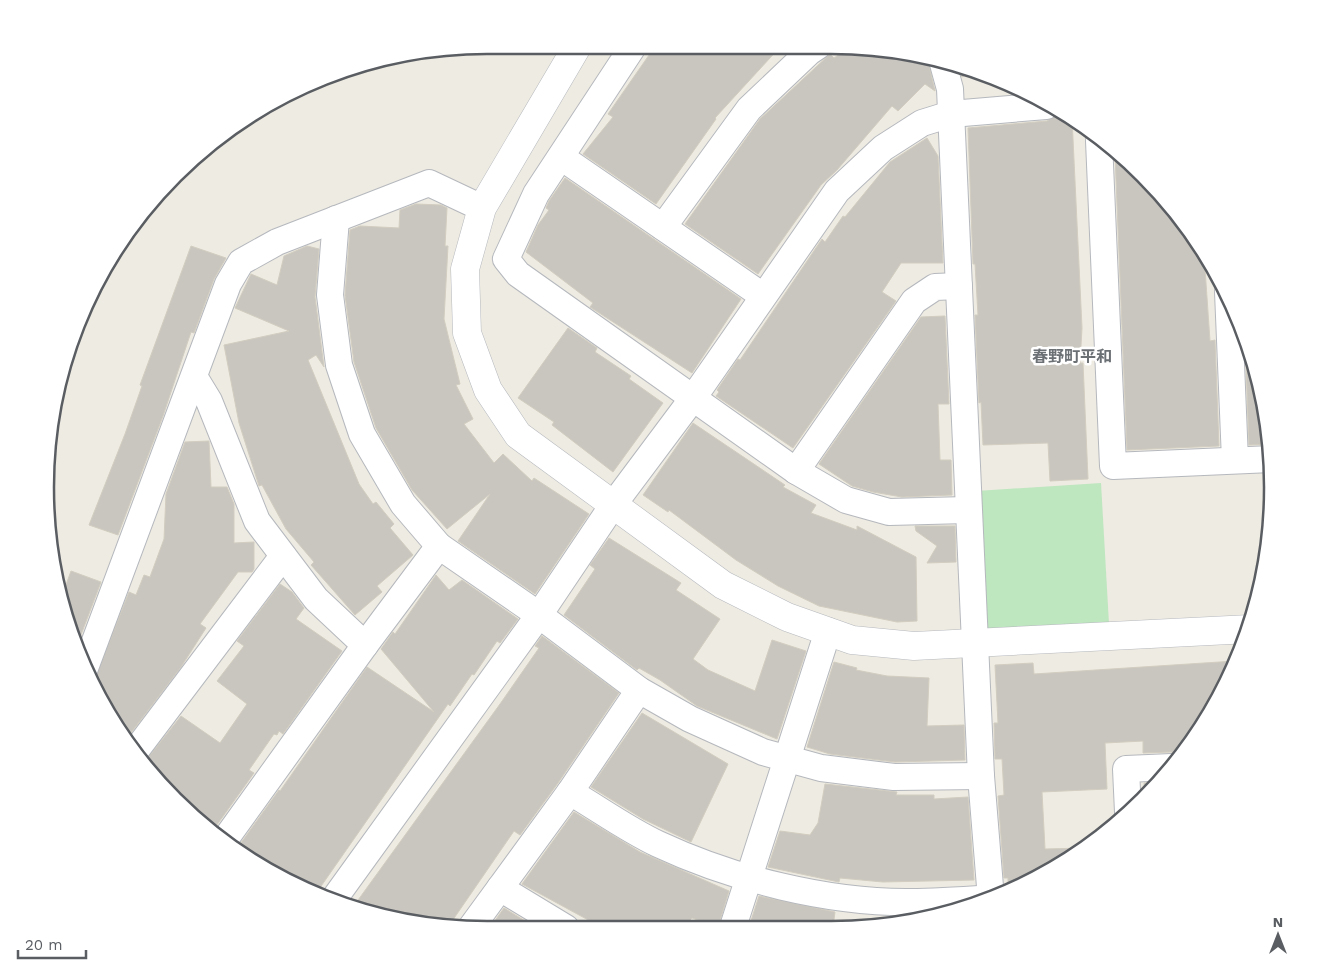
<svg xmlns="http://www.w3.org/2000/svg" width="1318" height="975" font-family="'Work Sans','Noto Sans JP',sans-serif">
  <style>
    .green { fill: #bee6bf }
    .building { fill: #c9c6bf; stroke: #d2cdc0 }
    .lines { fill: none; stroke-linecap: round; stroke-linejoin: round }
    .minor-casing { stroke: #b5b8bd; stroke-width: 28 }
    .tertiary-casing { stroke: #b5b8bd; stroke-width: 29 }
    .minor { stroke: #fff; stroke-width: 26 }
    .tertiary { stroke: #fff; stroke-width: 28 }
    .labels { text-anchor: middle; stroke-width: 5; stroke-linejoin: round; paint-order: stroke }
    .quarter-label { font-size: 16px; font-weight: bold; fill: #6b7075; stroke: #fff }
    .rim { fill: none; stroke: #5a5e63; stroke-width: 2.5 }
  </style>
  <rect width="100%" height="100%" fill="#eeebe2"/>
  <!-- green -->
  <path class="green" d="M 1101,483 L 1109,624 L 983,631 L 976,491 Z"/>
  <!-- building -->
  <g class="building">
    <path d="M 656,45 L 781,46 L 715,118 L 716,119 L 656,204 L 583,154 L 613,117 L 608,114 Z"/>
    <path d="M 852,46 L 927,57 L 935,91 L 925,84 L 898,111 L 892,106 L 837,170 L 821,185 L 758,274 L 685,224 L 760,119 L 830,54 L 834,58 Z"/>
    <path d="M 959,67 L 972,72 L 962,77 Z"/>
    <path d="M 1057,115 L 1066,115 L 1072,118 L 1082,328 L 1080,363 L 1083,363 L 1088,479 L 1050,481 L 1048,443 L 983,445 L 981,402 L 979,403 L 975,315 L 978,315 L 975,264 L 973,264 L 968,128 L 1047,121 Z"/>
    <path d="M 927,138 L 938,156 L 943,263 L 901,263 L 882,292 L 896,301 L 793,448 L 716,396 L 719,392 L 717,390 L 738,359 L 740,360 L 822,239 L 825,242 L 843,216 L 845,217 L 890,162 Z"/>
    <path d="M 1115,155 L 1181,218 L 1204,254 L 1210,341 L 1215,340 L 1219,446 L 1127,450 Z"/>
    <path d="M 565,178 L 741,299 L 692,373 L 590,307 L 593,303 L 526,252 L 538,225 L 549,210 L 546,208 L 549,201 Z"/>
    <path d="M 416,204 L 441,205 L 447,208 L 445,246 L 448,246 L 444,319 L 460,384 L 456,385 L 473,419 L 464,424 L 494,463 L 503,454 L 532,481 L 534,478 L 589,514 L 535,594 L 458,541 L 490,494 L 447,529 L 412,490 L 376,428 L 354,362 L 345,295 L 350,230 L 360,226 L 399,228 L 400,210 Z"/>
    <path d="M 191,246 L 226,258 L 214,279 L 194,333 L 191,332 L 163,416 L 118,535 L 89,525 L 125,434 L 142,386 L 140,385 Z"/>
    <path d="M 307,246 L 319,249 L 315,297 L 324,367 L 316,355 L 308,360 L 359,484 L 373,504 L 376,502 L 394,524 L 390,528 L 413,555 L 377,586 L 382,592 L 355,615 L 311,565 L 314,562 L 286,529 L 262,485 L 259,486 L 239,423 L 224,345 L 289,331 L 235,308 L 251,274 L 277,285 L 284,256 Z"/>
    <path d="M 945,316 L 949,404 L 938,404 L 940,460 L 951,460 L 952,495 L 902,497 L 873,492 L 852,486 L 819,464 L 921,317 Z"/>
    <path d="M 568,328 L 597,348 L 595,352 L 631,376 L 629,379 L 663,403 L 613,472 L 552,425 L 554,422 L 518,398 Z"/>
    <path d="M 1245,339 L 1258,373 L 1270,444 L 1249,445 Z"/>
    <path d="M 693,423 L 785,485 L 783,487 L 816,505 L 811,513 L 857,530 L 857,526 L 916,557 L 917,621 L 897,622 L 819,606 L 778,586 L 736,560 L 669,510 L 668,512 L 643,495 Z"/>
    <path d="M 209,441 L 211,487 L 227,487 L 234,504 L 234,543 L 254,542 L 254,569 L 252,572 L 238,572 L 200,624 L 206,628 L 181,667 L 130,734 L 119,727 L 103,700 L 100,681 L 95,679 L 129,592 L 136,595 L 144,575 L 150,577 L 164,539 L 166,494 L 185,442 Z"/>
    <path d="M 915,526 L 955,526 L 956,562 L 927,563 L 937,546 L 916,531 Z"/>
    <path d="M 609,538 L 681,583 L 676,590 L 720,619 L 693,659 L 708,670 L 755,691 L 772,640 L 806,651 L 777,739 L 697,706 L 660,680 L 639,668 L 637,670 L 564,615 L 595,569 L 590,565 Z"/>
    <path d="M 71,571 L 101,582 L 76,648 L 62,596 Z"/>
    <path d="M 436,575 L 449,590 L 462,580 L 518,619 L 500,643 L 497,641 L 474,675 L 472,674 L 450,706 L 448,704 L 317,892 L 283,878 L 238,847 L 279,790 L 280,791 L 367,667 L 434,712 L 381,649 L 393,632 L 395,634 Z"/>
    <path d="M 280,584 L 292,592 L 304,608 L 296,619 L 342,651 L 283,734 L 279,731 L 277,735 L 274,734 L 249,770 L 254,773 L 214,829 L 187,810 L 180,803 L 182,799 L 167,789 L 143,764 L 181,716 L 220,743 L 247,704 L 217,681 L 244,646 L 237,641 Z"/>
    <path d="M 542,636 L 619,693 L 558,783 L 520,835 L 514,831 L 448,927 L 373,915 L 353,907 L 500,704 L 539,648 L 535,646 Z"/>
    <path d="M 1235,661 L 1214,709 L 1181,755 L 1171,752 L 1143,753 L 1143,741 L 1105,743 L 1107,789 L 1042,792 L 1045,849 L 1084,848 L 1008,892 L 1008,878 L 1004,878 L 998,796 L 1004,795 L 1002,759 L 995,759 L 994,723 L 998,723 L 995,665 L 1033,663 L 1034,674 Z"/>
    <path d="M 834,662 L 857,668 L 856,670 L 887,676 L 929,678 L 927,726 L 964,725 L 965,760 L 895,762 L 830,754 L 807,747 Z"/>
    <path d="M 642,713 L 728,764 L 691,842 L 643,819 L 591,787 Z"/>
    <path d="M 1144,783 L 1160,783 L 1145,796 Z"/>
    <path d="M 825,784 L 897,792 L 896,795 L 934,795 L 934,799 L 968,797 L 974,880 L 883,882 L 840,878 L 839,882 L 768,867 L 780,831 L 810,835 L 818,823 Z"/>
    <path d="M 574,812 L 640,852 L 729,891 L 718,927 L 692,918 L 682,928 L 603,928 L 522,884 Z"/>
    <path d="M 759,896 L 835,912 L 833,927 L 749,927 Z"/>
    <path d="M 504,908 L 530,924 L 527,929 L 489,929 Z"/>
  </g>
  <g class="lines">
    <defs>
      <g id="minor">
        <path d="M 634,45 L 536,194 L 506,259 L 518,274 L 796,471 L 846,500 L 889,512 L 967,510"/>
        <path d="M 942,60 L 950,89 L 981,776 L 991,899"/>
        <path d="M 1099,141 L 1113,466 L 1272,459"/>
        <path d="M 561,157 L 763,296"/>
        <path d="M 336,219 L 330,295 L 339,365 L 362,434 L 403,504 L 439,546 L 539,615 L 639,690 L 690,719 L 763,752 L 821,768 L 894,777 L 981,776"/>
        <path d="M 663,227 L 749,109 L 809,52 L 818,46"/>
        <path d="M 1228,292 L 1235,460"/>
        <path d="M 195,378 L 209,401 L 257,521 L 316,599 L 365,645"/>
        <path d="M 796,471 L 914,301 L 935,287 L 959,286"/>
        <path d="M 85,668 L 228,284 L 241,262 L 277,242 L 429,183 L 482,208"/>
        <path d="M 134,753 L 283,556"/>
        <path d="M 570,792 C 599,809 628,830 658,844 C 733,879 828,903 911,902 C 938,902 964,900 991,898"/>
        <path d="M 1128,812 L 1126,769 L 1172,767"/>
        <path d="M 224,841 L 365,645 L 439,546"/>
        <path d="M 500,888 L 566,928"/>
        <path d="M 334,899 L 539,615 L 613,505 L 693,398 L 837,191 L 883,148 L 922,123 L 951,114 L 1046,106"/>
        <path d="M 733,927 L 828,631"/>
        <path d="M 470,929 L 570,792 L 639,690"/>
      </g>
      <path id="tertiary" d="M 578,45 L 482,208 L 465,269 L 467,333 L 488,390 L 518,435 L 723,585 L 787,617 L 852,640 L 914,646 L 1250,629"/>
    </defs>
    <!-- minor casing -->
    <use href="#minor" class="minor-casing"/>
    <!-- tertiary casing -->
    <use href="#tertiary" class="tertiary-casing"/>
    <!-- minor -->
    <use href="#minor" class="minor"/>
    <!-- tertiary -->
    <use href="#tertiary" class="tertiary"/>
  </g>
  <g class="labels">
    <!-- quarter labels -->
    <g class="quarter-label">
      <text x="1072" y="362">春野町平和</text>
    </g>
  </g>
  <!-- crop -->
  <path d="M0 0H1318V975H0ZM487 54H831A433 433 0 0 1 1264 487V488A433 433 0 0 1 831 921H487A433 433 0 0 1 54 488V487A433 433 0 0 1 487 54Z" fill="#fff" fill-rule="evenodd"/>
  <path class="rim" d="M487 54H831A433 433 0 0 1 1264 487V488A433 433 0 0 1 831 921H487A433 433 0 0 1 54 488V487A433 433 0 0 1 487 54Z"/>
  <!-- north arrow -->
  <g transform="translate(1278 935)" stroke="#ffffff" stroke-width="4" paint-order="stroke">
  <path d="M0-4L9 19L0 12L-9 19Z" fill="#5a5e63"/>
  <text y="-8" font-size="14" font-weight="bold" text-anchor="middle" fill="#5a5e63">N</text>
  </g>
  <!-- scale -->
  <path d="M18 950v8h68v-8" fill="none" stroke="#5a5e63" stroke-width="2.5"/>
  <text x="25" y="950" font-size="15" fill="#5a5e63" stroke="#ffffff" stroke-width="4" paint-order="stroke">20 m</text>
</svg>
